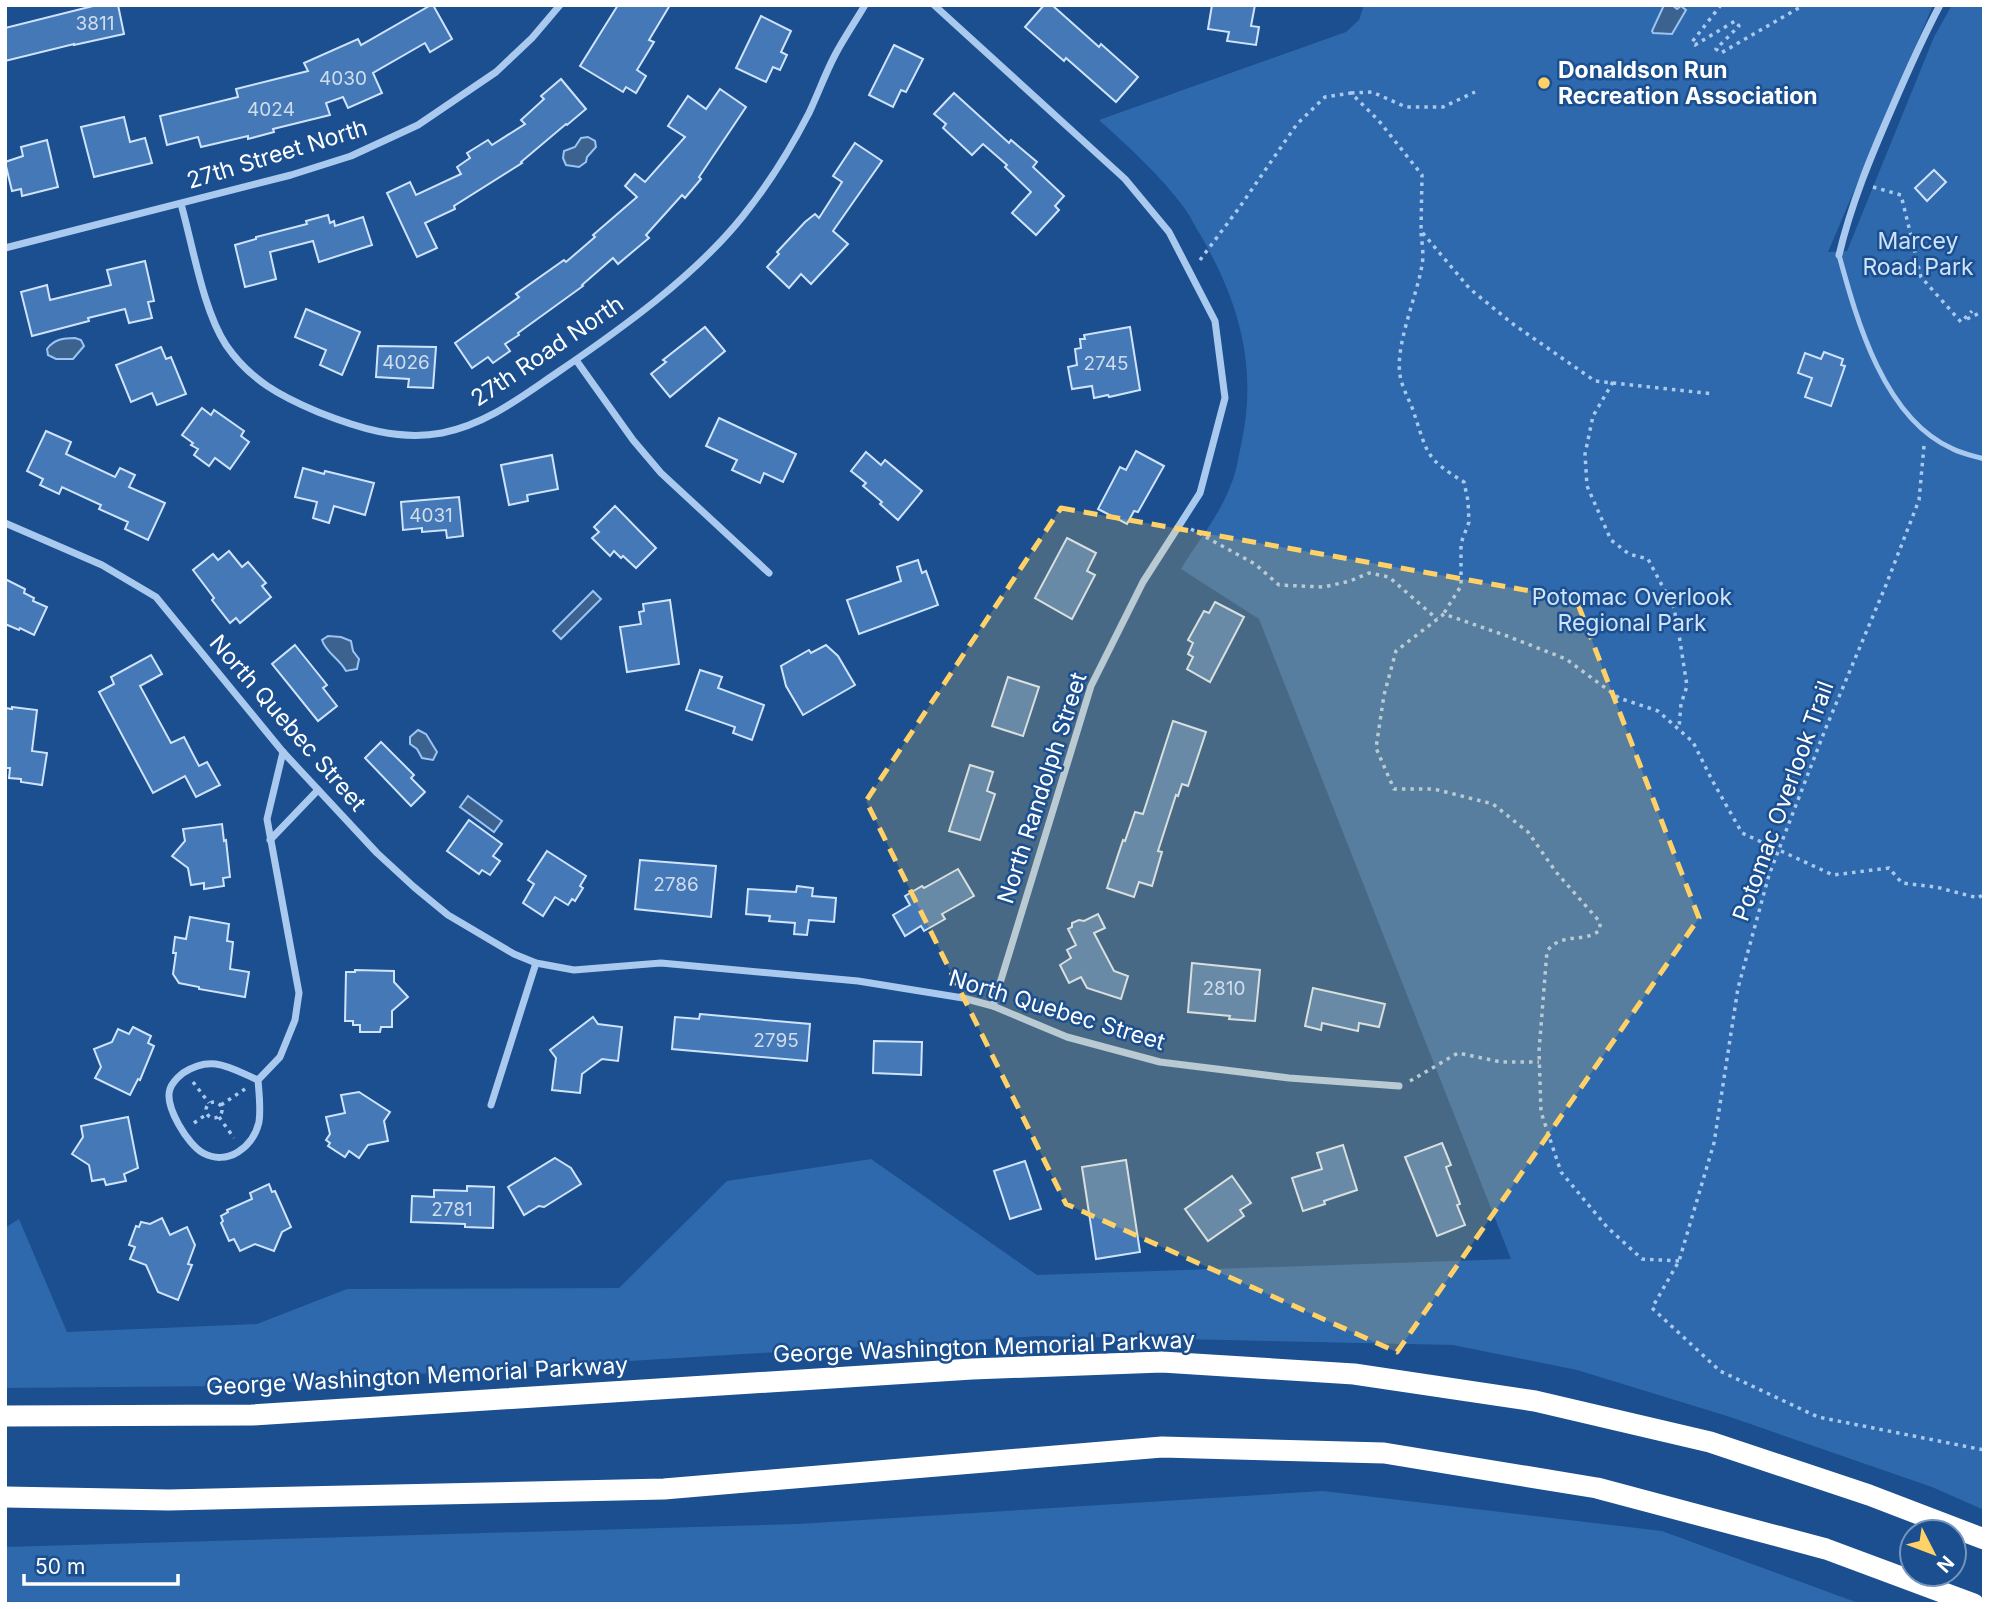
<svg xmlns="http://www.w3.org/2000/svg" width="1989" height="1609" font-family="Inter,sans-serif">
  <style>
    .green { fill: #2e69ad }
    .water { fill: #3c6290; stroke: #9cc4f0; stroke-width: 2 }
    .building { fill: #4478b7; stroke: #cfe3fa; stroke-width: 2 }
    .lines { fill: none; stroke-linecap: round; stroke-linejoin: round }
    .path { stroke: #a9c9ee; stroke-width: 3.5; stroke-dasharray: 3.5 5; stroke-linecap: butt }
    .lane { stroke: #a9c9ee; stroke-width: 5 }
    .street { stroke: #a9c9ee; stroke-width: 7 }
    .highway { stroke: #fff; stroke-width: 21 }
    .marked { fill: #ffd166; fill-opacity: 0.2; stroke: #ffd166; stroke-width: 5; stroke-dasharray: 14 9; stroke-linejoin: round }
    .poi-dot { fill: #ffd166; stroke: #1b4f8f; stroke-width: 2.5 }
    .labels { text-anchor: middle; stroke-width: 5; stroke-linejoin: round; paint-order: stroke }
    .number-label { font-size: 19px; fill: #d0dded }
    .poi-label { font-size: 23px; font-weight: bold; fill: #fff; stroke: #1b4f8f; text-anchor: start }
    .street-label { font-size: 23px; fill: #fff; stroke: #1b4f8f }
    .park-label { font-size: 23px; fill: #cfe3fa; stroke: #1b4f8f }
  </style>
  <rect width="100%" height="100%" fill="#1b4f8f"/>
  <!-- green -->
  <g class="green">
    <path d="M 1364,5 L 1933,5 L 1828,252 L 1847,251 L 1934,37 L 1952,5 L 1984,5 L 1984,1510 L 1932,1487 L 1727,1416 L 1577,1370 L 1453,1345 L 1039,1336 L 221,1386 L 5,1388 L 5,1228 L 19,1219 L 67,1332 L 257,1324 L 347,1289 L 619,1288 L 727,1181 L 871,1159 L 1037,1275 L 1511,1259 L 1259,619 L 1181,569 C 1197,542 1219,516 1230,487 C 1236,474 1238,459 1241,445 C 1258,369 1240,303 1201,236 C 1195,227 1191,217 1185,209 C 1161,176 1129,147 1099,120 L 1346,32 L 1359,20 Z"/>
    <path d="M 1323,1491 L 1662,1531 L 1861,1604 L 5,1604 L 5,1547 L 798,1524 Z"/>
  </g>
  <!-- water -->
  <g class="water">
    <path d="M 1664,5 L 1672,5 L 1677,9 L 1681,6 L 1686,10 L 1672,34 L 1653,33 L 1652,31 Z"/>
    <path d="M 588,137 L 595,141 L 596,147 L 587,157 L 586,162 L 579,167 L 566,165 L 563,158 L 564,151 L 575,147 L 581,138 Z"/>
    <path d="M 75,338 L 81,340 L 84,346 L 73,359 L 56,359 L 48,355 L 47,349 C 54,339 64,338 75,338 Z"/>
    <path d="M 593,591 L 601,599 L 561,639 L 553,631 Z"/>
    <path d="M 328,636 L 341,637 L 351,641 L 353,651 L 359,659 L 357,669 L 346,671 C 339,658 326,653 322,640 Z"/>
    <path d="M 418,730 L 426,734 L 437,752 L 433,760 L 422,758 L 417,749 L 410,744 L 410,737 Z"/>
    <path d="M 468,796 L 502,821 L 494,832 L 460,807 Z"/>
  </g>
  <!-- building -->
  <g class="building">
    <path d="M 97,5 L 118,5 L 124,34 L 74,45 L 74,44 L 5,61 L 5,28 Z"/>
    <path d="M 431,5 L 433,5 L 452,39 L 430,52 L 425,43 L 373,73 L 382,93 L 348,108 L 343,97 L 326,103 L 330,115 L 273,129 L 274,132 L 248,139 L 248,136 L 201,147 L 198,137 L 167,145 L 160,116 L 238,97 L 236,89 L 308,71 L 304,63 L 358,39 L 361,45 Z"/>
    <path d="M 618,5 L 670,5 L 649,40 L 654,42 L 637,70 L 646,76 L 636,93 L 626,87 L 623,92 L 580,66 Z"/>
    <path d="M 1044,5 L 1052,5 L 1099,47 L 1101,44 L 1138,77 L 1116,102 L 1066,58 L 1064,61 L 1025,27 Z"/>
    <path d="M 1212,5 L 1255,5 L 1251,26 L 1259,27 L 1256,45 L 1227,41 L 1229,32 L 1208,29 Z"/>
    <path d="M 761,16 L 791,31 L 781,52 L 787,55 L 780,70 L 773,67 L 766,82 L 736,68 Z"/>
    <path d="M 894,45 L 923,59 L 906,92 L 901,90 L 893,107 L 869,95 Z"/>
    <path d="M 561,79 L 586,109 L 567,125 L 566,124 L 521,162 L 522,163 L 454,206 L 455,209 L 425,223 L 437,248 L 417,257 L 387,193 L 410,182 L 416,195 L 461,174 L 457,167 L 470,158 L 467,153 L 488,140 L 492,145 L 525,124 L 521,120 L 544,99 L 541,96 Z"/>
    <path d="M 720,89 L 746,107 L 699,177 L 701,179 L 685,198 L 682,195 L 646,235 L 649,238 L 618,264 L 613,258 L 582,285 L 583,286 L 518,333 L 519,335 L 505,344 L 510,351 L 493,363 L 488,357 L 472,368 L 455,343 L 519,297 L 516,294 L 564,260 L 566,262 L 595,237 L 593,235 L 637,197 L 625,186 L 635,174 L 645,182 L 685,137 L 668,126 L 688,96 L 706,109 Z"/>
    <path d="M 954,93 L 1009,143 L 1011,140 L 1037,162 L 1033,167 L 1064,196 L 1055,206 L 1059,210 L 1036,235 L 1012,213 L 1031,192 L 1005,167 L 1007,165 L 983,144 L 972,155 L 943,128 L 946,124 L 934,114 Z"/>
    <path d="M 124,117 L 130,142 L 145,138 L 152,163 L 94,177 L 81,127 Z"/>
    <path d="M 47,140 L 58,187 L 22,196 L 21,189 L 12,191 L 5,162 L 23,156 L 21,147 Z"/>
    <path d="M 855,143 L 882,161 L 833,231 L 848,244 L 811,284 L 801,274 L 789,288 L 767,267 L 779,254 L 777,252 L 805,222 L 815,214 L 819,218 L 842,182 L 833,176 Z"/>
    <path d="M 1934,170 L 1946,182 L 1927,201 L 1915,188 Z"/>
    <path d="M 328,215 L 330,223 L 334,221 L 335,226 L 363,217 L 372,245 L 319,262 L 313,241 L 270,252 L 276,279 L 245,287 L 235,245 L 256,239 L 256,237 L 307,224 L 306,221 Z"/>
    <path d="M 145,261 L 154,301 L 148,302 L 152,318 L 129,323 L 125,309 L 88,318 L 89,321 L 32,336 L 21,292 L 47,285 L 50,300 L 111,285 L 107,270 Z"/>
    <path d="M 306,309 L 360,332 L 342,375 L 320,365 L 326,350 L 295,337 Z"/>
    <path d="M 705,327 L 725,351 L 670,397 L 651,374 L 666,362 L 663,360 Z"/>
    <path d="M 1130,327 L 1140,390 L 1109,397 L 1108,395 L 1094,398 L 1092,386 L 1072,389 L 1068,367 L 1077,365 L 1075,349 L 1081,348 L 1080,339 L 1085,339 L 1084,335 Z"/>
    <path d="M 378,346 L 436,347 L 433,388 L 408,387 L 409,379 L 376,377 Z"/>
    <path d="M 161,347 L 166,359 L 171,357 L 186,394 L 157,405 L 152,393 L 131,402 L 116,365 Z"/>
    <path d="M 1824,352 L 1843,359 L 1841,365 L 1845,366 L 1831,406 L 1805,397 L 1812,378 L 1798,373 L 1805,353 L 1821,359 Z"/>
    <path d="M 202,408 L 211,415 L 214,410 L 244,431 L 241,436 L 249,442 L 230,469 L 215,458 L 209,466 L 194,455 L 198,449 L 191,445 L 193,443 L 182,435 Z"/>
    <path d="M 719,418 L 796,454 L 783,482 L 764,473 L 760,483 L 732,470 L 737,460 L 706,446 Z"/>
    <path d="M 46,431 L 71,442 L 66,454 L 115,477 L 120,468 L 135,475 L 129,487 L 165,503 L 148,540 L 125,529 L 128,522 L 99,509 L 101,505 L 62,487 L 59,494 L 40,485 L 43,479 L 27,471 Z"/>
    <path d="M 1136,451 L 1164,466 L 1138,512 L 1134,511 L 1127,524 L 1098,509 L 1120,467 L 1126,470 Z"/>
    <path d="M 866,452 L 881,465 L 885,460 L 922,491 L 898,520 L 880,504 L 882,502 L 863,486 L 866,483 L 851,471 Z"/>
    <path d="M 552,455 L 558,489 L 527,495 L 528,501 L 509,505 L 501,465 Z"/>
    <path d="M 303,468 L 324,474 L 325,471 L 374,483 L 365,515 L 334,506 L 329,523 L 313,518 L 317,502 L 295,497 Z"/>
    <path d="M 459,497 L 463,536 L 447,538 L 446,530 L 422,532 L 422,528 L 403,530 L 401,502 Z"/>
    <path d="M 615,506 L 656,548 L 636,568 L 623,556 L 621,558 L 614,551 L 610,556 L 592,538 L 599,532 L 594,527 Z"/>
    <path d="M 1067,538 L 1096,553 L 1087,571 L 1095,575 L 1072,619 L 1035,598 Z"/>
    <path d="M 229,551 L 242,567 L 248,562 L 266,583 L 262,586 L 271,597 L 240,623 L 236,618 L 230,623 L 212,600 L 214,598 L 193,570 L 213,554 L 218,560 Z"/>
    <path d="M 918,560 L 922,573 L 926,571 L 938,605 L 859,634 L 847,600 L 901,581 L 897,567 Z"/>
    <path d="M 5,579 L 25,589 L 24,593 L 34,598 L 33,601 L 47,607 L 34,635 L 20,628 L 19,630 L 5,624 Z"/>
    <path d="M 670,600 L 679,664 L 627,672 L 620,627 L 641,624 L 639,612 L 644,611 L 643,604 Z"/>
    <path d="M 1215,602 L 1244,617 L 1210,682 L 1187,669 L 1193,657 L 1188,654 L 1193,643 L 1188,640 L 1204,611 L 1209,613 Z"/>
    <path d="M 295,645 L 327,685 L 323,688 L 337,706 L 318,721 L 272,664 Z"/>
    <path d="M 826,645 L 838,656 L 855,685 L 803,715 L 786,686 L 781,666 L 809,650 L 811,653 Z"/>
    <path d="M 151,655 L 162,674 L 140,686 L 171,743 L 184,737 L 199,766 L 207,762 L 220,785 L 196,797 L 185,776 L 153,793 L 99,692 L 114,684 L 111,677 Z"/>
    <path d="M 700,670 L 722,677 L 718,688 L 764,705 L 752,740 L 733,733 L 735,727 L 686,710 Z"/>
    <path d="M 1008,677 L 1039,687 L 1023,736 L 992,726 Z"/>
    <path d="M 12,707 L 37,710 L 32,751 L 47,753 L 42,785 L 21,782 L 21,779 L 9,778 L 10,768 L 5,768 L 5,708 L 12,709 Z"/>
    <path d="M 1173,721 L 1206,732 L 1188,786 L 1182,784 L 1178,796 L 1176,795 L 1158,851 L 1162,852 L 1152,886 L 1139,882 L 1134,897 L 1107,888 L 1123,840 L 1125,841 L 1135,812 L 1143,814 Z"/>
    <path d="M 381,742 L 414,775 L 411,778 L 425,792 L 411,806 L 365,758 Z"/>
    <path d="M 970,765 L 993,772 L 987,791 L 995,794 L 980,840 L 949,831 Z"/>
    <path d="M 469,820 L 502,844 L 493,856 L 500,861 L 490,875 L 482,870 L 479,874 L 447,851 Z"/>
    <path d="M 222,824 L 224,841 L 226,840 L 230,877 L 223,878 L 224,886 L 204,889 L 204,883 L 191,885 L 188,868 L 172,856 L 185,841 L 183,829 Z"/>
    <path d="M 547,851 L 586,876 L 580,886 L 583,888 L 575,901 L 572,899 L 568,905 L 555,897 L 543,916 L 523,903 L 534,884 L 528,880 Z"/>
    <path d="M 640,860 L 716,866 L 711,917 L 635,909 Z"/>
    <path d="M 958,869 L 974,896 L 942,914 L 945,919 L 924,931 L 921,926 L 905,936 L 893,915 L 910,905 L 905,896 L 922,886 L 924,888 Z"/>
    <path d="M 797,886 L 813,888 L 812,896 L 836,898 L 834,922 L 809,920 L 807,935 L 794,934 L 795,923 L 769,921 L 770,916 L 746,914 L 748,889 L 796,892 Z"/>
    <path d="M 1098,914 L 1105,928 L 1094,933 L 1114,971 L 1128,976 L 1121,999 L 1087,988 L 1081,977 L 1069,983 L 1060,965 L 1071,958 L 1067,950 L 1076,945 L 1068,929 L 1072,927 L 1072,923 L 1079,920 L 1084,921 Z"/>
    <path d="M 190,917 L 229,924 L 227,941 L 233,942 L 230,969 L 249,972 L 245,997 L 199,989 L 199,987 L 179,983 L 173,974 L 176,953 L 173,953 L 175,937 L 186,939 Z"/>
    <path d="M 1192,963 L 1260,970 L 1255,1021 L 1229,1019 L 1230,1016 L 1188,1012 Z"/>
    <path d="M 355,970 L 394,971 L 394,982 L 408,997 L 392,1011 L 392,1027 L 381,1027 L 380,1032 L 360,1032 L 360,1025 L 353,1025 L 353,1021 L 345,1021 L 346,972 L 355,972 Z"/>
    <path d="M 1313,988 L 1385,1004 L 1379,1027 L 1359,1023 L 1358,1031 L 1322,1023 L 1321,1030 L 1305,1026 Z"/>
    <path d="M 700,1014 L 810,1024 L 807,1061 L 672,1049 L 675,1017 L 699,1019 Z"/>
    <path d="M 593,1017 L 598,1024 L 622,1027 L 618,1061 L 602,1059 L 582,1074 L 580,1093 L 552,1090 L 556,1058 L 550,1050 Z"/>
    <path d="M 133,1027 L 151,1036 L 148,1043 L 154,1046 L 140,1080 L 138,1079 L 130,1095 L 95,1078 L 101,1067 L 94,1049 L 112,1042 L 118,1029 L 129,1034 Z"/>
    <path d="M 874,1041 L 922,1042 L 921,1075 L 873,1073 Z"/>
    <path d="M 359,1092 L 390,1112 L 384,1121 L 388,1141 L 368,1145 L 359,1158 L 349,1151 L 345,1157 L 328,1146 L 330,1143 L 326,1140 L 330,1134 L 326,1117 L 345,1113 L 341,1095 Z"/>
    <path d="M 128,1117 L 138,1168 L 124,1174 L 126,1181 L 106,1185 L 104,1179 L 92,1181 L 89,1165 L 72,1154 L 83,1137 L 81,1126 Z"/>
    <path d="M 1442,1143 L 1451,1165 L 1446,1167 L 1460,1204 L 1457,1205 L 1465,1225 L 1437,1236 L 1405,1157 Z"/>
    <path d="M 1343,1145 L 1357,1190 L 1324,1201 L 1325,1204 L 1303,1211 L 1292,1178 L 1322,1169 L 1317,1153 Z"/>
    <path d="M 555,1158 L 571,1168 L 581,1184 L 544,1207 L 539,1206 L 524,1215 L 508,1187 Z"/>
    <path d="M 1126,1160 L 1140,1252 L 1096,1259 L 1082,1167 Z"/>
    <path d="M 1025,1161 L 1041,1209 L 1010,1219 L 994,1171 Z"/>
    <path d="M 1232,1176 L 1251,1203 L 1240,1210 L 1244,1216 L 1208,1241 L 1185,1209 Z"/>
    <path d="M 269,1184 L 272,1192 L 275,1191 L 291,1227 L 282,1232 L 274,1251 L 255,1244 L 240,1251 L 234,1239 L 229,1241 L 221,1223 L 223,1221 L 221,1216 L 228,1212 L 227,1210 L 252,1199 L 250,1193 Z"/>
    <path d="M 467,1186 L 494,1187 L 493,1228 L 465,1227 L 465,1224 L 411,1222 L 412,1196 L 434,1197 L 434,1190 L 467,1191 Z"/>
    <path d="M 162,1218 L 170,1235 L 187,1227 L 195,1245 L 188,1264 L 192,1265 L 178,1300 L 158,1292 L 146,1265 L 130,1259 L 135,1247 L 129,1245 L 136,1226 L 139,1227 L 141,1222 L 150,1224 Z"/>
  </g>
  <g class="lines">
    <!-- path -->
    <g class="path">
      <path d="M 1721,5 L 1692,42 L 1695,45 L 1735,21 L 1739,26 L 1716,49 L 1721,53 L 1804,5"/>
      <path d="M 1351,93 L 1372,92 L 1406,107 L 1443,107 L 1475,92"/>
      <path d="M 1873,187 L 1901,195 L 1921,277 L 1961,322 L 1972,311"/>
      <path d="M 1421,233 C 1422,243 1424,255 1422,265 C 1417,296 1395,345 1400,375 C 1402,389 1411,402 1415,416 C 1428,456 1427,459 1464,482 L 1468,501 L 1469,522 L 1461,543 L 1461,586 L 1444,613"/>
      <path d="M 1200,260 L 1239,208 L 1297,124 L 1325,97 L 1351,93 L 1379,121 L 1422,175 L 1421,231 L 1470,289 L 1513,324 L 1595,381 L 1714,394"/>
      <path d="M 1967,319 L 1984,311"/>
      <path d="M 1613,382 L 1593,416 L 1585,454 L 1587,486 L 1611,540 L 1629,554 L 1648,559 L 1674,608 L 1680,641 L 1687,686 L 1681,704 L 1679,728"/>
      <path d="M 1924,446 L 1919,500 L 1886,585 L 1825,730 L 1769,875 L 1738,988 L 1714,1143 L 1679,1261 L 1652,1308 L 1720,1371 L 1818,1417 L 1984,1450"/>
      <path d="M 1191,529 L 1255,564 L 1279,585 L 1324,587 L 1350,581 L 1369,573 L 1389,577 L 1437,619"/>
      <path d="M 1410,1081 L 1458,1053 L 1501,1062 L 1539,1062"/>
      <path d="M 193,1082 L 209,1103"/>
      <circle cx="214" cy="1110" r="8"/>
      <path d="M 221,1105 L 245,1089"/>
      <path d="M 219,1117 L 234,1138"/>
      <path d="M 194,1123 L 207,1114"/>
      <path d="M 1679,1261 L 1642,1259 L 1607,1227 L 1561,1172 L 1541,1112 L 1539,1051 L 1547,951 C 1563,931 1583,944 1600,930 L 1600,922 L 1556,872 L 1528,832 L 1493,804 L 1434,789 L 1394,789 L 1376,748 L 1384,695 L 1396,651 L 1444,614 L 1507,636 L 1566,659 L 1619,698 L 1658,711 L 1693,742 L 1712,780 L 1742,833 L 1833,875 L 1889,868 L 1902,883 L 1936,887 L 1978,898 L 1984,894"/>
    </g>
    <!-- lane -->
    <path class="lane" d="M 1839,255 C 1857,321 1884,419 1953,449 C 1963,454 1974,456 1984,459"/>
    <!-- street -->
    <g class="street">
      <path d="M 934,5 L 1125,179 L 1169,232 L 1215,321 L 1225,398 L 1200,493 L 1143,582 L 1091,686 L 993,1006"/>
      <path d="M 181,204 C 193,246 203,310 226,345 C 250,380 280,396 318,412 C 358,428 399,441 442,433 C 487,424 521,397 558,372 C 621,329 695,276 743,216 C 768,185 791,148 809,113 C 818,94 825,74 835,55 C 844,38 855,22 865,5"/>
      <path d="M 5,248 L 291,175 L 351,156 L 418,125 L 496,72 L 532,38 L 560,5"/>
      <path d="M 1839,255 C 1851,204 1871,156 1892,108 C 1907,73 1922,39 1940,5"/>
      <path d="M 576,360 L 633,440 L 661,473 L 769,573"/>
      <path d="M 5,523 L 102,565 L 156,597 L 283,752 L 377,853 L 414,887 L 448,915 L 514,954 L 536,963 L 574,970 L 661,963 L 858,981 L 963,998 L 993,1006 L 1067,1037 L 1160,1062 L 1289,1078 L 1399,1086"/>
      <path d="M 270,840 L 318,790"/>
      <path d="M 258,1080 C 259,1093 261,1109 259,1122 C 256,1135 249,1145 238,1152 C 227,1159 214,1159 203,1153 C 188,1145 164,1106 170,1089 C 172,1083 178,1077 183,1073 C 212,1054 230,1068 258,1080 L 280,1057 L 295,1020 L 299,993 L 267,819 L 283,752"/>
      <path d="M 491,1105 L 536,963"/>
    </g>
    <!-- highway -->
    <g class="highway">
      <path d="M 5,1416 L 252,1415 L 972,1369 L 1162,1362 L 1354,1374 L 1535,1401 L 1710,1442 L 1869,1495 L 1984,1539"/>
      <path d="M 5,1497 L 169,1500 L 664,1489 L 1162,1447 L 1384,1453 L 1597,1488 L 1826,1549 L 1974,1604"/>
    </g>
  </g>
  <!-- marked area -->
  <path class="marked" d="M 1061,508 L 1576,599 L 1699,918 L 1397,1352 L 1066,1204 L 866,801 Z"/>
  <!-- markers -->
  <circle class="poi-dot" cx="1544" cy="83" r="7"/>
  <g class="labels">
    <!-- number labels -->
    <g class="number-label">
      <text x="95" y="30">3811</text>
      <text x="343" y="85">4030</text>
      <text x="271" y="116">4024</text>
      <text x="406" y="369">4026</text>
      <text x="1106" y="370">2745</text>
      <text x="431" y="522">4031</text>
      <text x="676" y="891">2786</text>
      <text x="1224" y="995">2810</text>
      <text x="776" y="1047">2795</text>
      <text x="452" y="1216">2781</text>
    </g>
    <!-- poi labels -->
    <g class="poi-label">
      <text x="1558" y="78">Donaldson Run<tspan x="1558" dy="26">Recreation Association</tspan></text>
    </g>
    <!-- street labels -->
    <g class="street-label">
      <text transform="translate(277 154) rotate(-17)" y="8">27th Street North</text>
      <text transform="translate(547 351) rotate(-34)" y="8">27th Road North</text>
      <text transform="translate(288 723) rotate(49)" y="8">North Quebec Street</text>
      <text transform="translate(1042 788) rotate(-72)" y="8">North Randolph Street</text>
      <text transform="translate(1783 801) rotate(-70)" y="8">Potomac Overlook Trail</text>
      <text transform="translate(1057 1010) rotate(17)" y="8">North Quebec Street</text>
      <text transform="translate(984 1347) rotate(-2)" y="8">George Washington Memorial Parkway</text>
      <text transform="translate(417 1376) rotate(-3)" y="8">George Washington Memorial Parkway</text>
    </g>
    <!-- park labels -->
    <g class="park-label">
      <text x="1918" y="249">Marcey<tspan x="1918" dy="26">Road Park</tspan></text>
      <text x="1632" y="605">Potomac Overlook<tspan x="1632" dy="26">Regional Park</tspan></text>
    </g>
  </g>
  <!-- border -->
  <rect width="1989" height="1609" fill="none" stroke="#ffffff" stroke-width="14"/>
  <!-- north arrow -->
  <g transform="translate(1933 1553) rotate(132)"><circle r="33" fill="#1b4f8f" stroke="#7695bc" stroke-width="2"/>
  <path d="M0-5L12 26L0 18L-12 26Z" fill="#ffd166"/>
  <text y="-10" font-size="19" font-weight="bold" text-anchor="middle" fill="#ffffff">N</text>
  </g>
  <!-- scale -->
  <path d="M24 1574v10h154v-10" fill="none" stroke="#ffffff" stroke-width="3.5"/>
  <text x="35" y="1574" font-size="21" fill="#ffffff" stroke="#1b4f8f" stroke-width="5" paint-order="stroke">50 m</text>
</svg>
